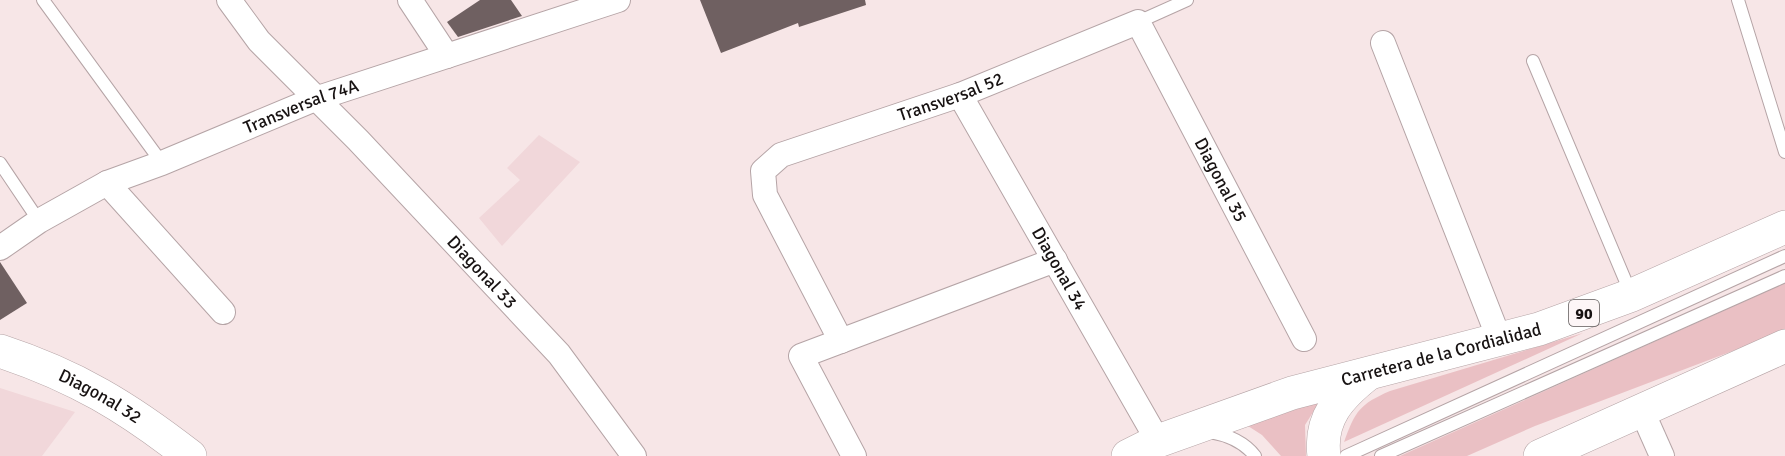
<svg xmlns="http://www.w3.org/2000/svg" width="1785" height="456" font-family="Signika,sans-serif">
  <style>
    .built { fill: #f1d7da }
    .green { fill: #eac0c4 }
    .building { fill: #6f6061 }
    .lines { fill: none; stroke-linecap: round; stroke-linejoin: round }
    .lane-casing { stroke: #b5a4a6; stroke-width: 14 }
    .street-casing { stroke: #b5a4a6; stroke-width: 26 }
    .secondary-casing { stroke: #b5a4a6; stroke-width: 34 }
    .highway-casing { stroke: #b5a4a6; stroke-width: 34 }
    .lane { stroke: #fff; stroke-width: 12 }
    .street { stroke: #fff; stroke-width: 24 }
    .secondary { stroke: #fff; stroke-width: 33 }
    .highway { stroke: #fff; stroke-width: 33 }
    .labels { text-anchor: middle; stroke-width: 4.5; stroke-linejoin: round; paint-order: stroke }
    .shield { fill: #fdf6f7; stroke: #5d5757; stroke-width: 1.5 }
    .shield-label { font-size: 16px; font-weight: bold; fill: #181313 }
    .street-label { font-size: 18px; fill: #181313; stroke: #fdf6f7 }
  </style>
  <rect width="100%" height="100%" fill="#f7e6e7"/>
  <!-- built -->
  <g class="built">
    <path d="M 539,135 L 580,162 L 502,246 L 479,218 L 520,180 L 507,168 Z"/>
    <path d="M 0,388 L 75,412 L 42,456 L 0,456 Z"/>
  </g>
  <!-- green -->
  <g class="green">
    <path d="M 1785,283 L 1785,331 L 1535,426 L 1467,456 L 1400,456 Z"/>
    <path d="M 1583,333 L 1344,442 C 1355,411 1360,404 1390,391 Z"/>
    <path d="M 1320,401 L 1305,425 L 1306,456 L 1281,456 L 1262,435 L 1248,426 Z"/>
  </g>
  <!-- building -->
  <g class="building">
    <path d="M 480,0 L 511,0 L 522,16 L 458,37 L 447,22 Z"/>
    <path d="M 700,0 L 865,0 L 866,5 L 799,27 L 798,23 L 721,53 Z"/>
    <path d="M 0,262 L 27,303 L 0,320 Z"/>
  </g>
  <g class="lines">
    <defs>
      <g id="lane">
        <path d="M 43,0 L 162,163"/>
        <path d="M 1738,0 L 1785,152"/>
        <path d="M 1138,22 L 1187,0"/>
        <path d="M 1533,61 L 1631,294"/>
        <path d="M 0,163 L 39,221"/>
        <path d="M 1210,432 C 1228,435 1244,442 1255,456"/>
        <path d="M 1346,456 L 1785,256"/>
        <path d="M 1381,456 L 1785,276"/>
      </g>
      <g id="street">
        <path id="s1" d="M 229,0 L 259,41 L 358,140 L 559,354 L 634,456"/>
        <path d="M 410,0 L 447,56"/>
        <path d="M 1383,43 L 1500,341"/>
        <path id="s2" d="M 960,95 L 1158,441"/>
        <path d="M 107,183 L 223,312"/>
        <path id="s3" d="M 0,248 L 39,221 L 107,183 L 162,163 L 315,99 L 618,0"/>
        <path id="s4" d="M 841,341 L 765,195 L 763,171 L 781,155 L 960,95 L 1138,22 L 1304,339"/>
        <path d="M 1642,411 L 1662,456"/>
        <path d="M 854,456 L 801,356 L 1055,260"/>
      </g>
      <g id="secondary">
        <path id="s5" d="M 0,351 C 76,376 127,407 190,456"/>
      </g>
      <g id="highway">
        <path id="s6" d="M 1128,456 L 1158,441 L 1292,393 L 1539,329 L 1632,295 L 1785,227"/>
        <path d="M 1324,456 C 1319,418 1340,396 1368,374"/>
        <path d="M 1540,456 L 1785,346"/>
      </g>
    </defs>
    <!-- lane casing -->
    <use href="#lane" class="lane-casing"/>
    <!-- street casing -->
    <use href="#street" class="street-casing"/>
    <!-- secondary casing -->
    <use href="#secondary" class="secondary-casing"/>
    <!-- highway casing -->
    <use href="#highway" class="highway-casing"/>
    <!-- lane -->
    <use href="#lane" class="lane"/>
    <!-- street -->
    <use href="#street" class="street"/>
    <!-- secondary -->
    <use href="#secondary" class="secondary"/>
    <!-- highway -->
    <use href="#highway" class="highway"/>
  </g>
  <g class="labels">
    <!-- shield labels -->
    <rect class="shield" x="1569" y="300" width="30" height="26" rx="4.5"/>
    <g class="shield-label">
      <text x="1584" y="319">90</text>
    </g>
    <!-- street labels -->
    <g class="street-label">
      <text dy="6" stroke="none"><textPath href="#s4" startOffset="392">Transversal 52</textPath></text>
      <text dy="6" stroke="none"><textPath href="#s3" startOffset="334">Transversal 74A</textPath></text>
      <text dy="6" stroke="none"><textPath href="#s4" startOffset="772">Diagonal 35</textPath></text>
      <text dy="6" stroke="none"><textPath href="#s2" startOffset="200">Diagonal 34</textPath></text>
      <text dy="6" stroke="none"><textPath href="#s1" startOffset="372">Diagonal 33</textPath></text>
      <text dy="6" stroke="none"><textPath href="#s6" startOffset="330">Carretera de la Cordialidad</textPath></text>
      <text dy="6" stroke="none"><textPath href="#s5" startOffset="110">Diagonal 32</textPath></text>
    </g>
  </g>
</svg>
